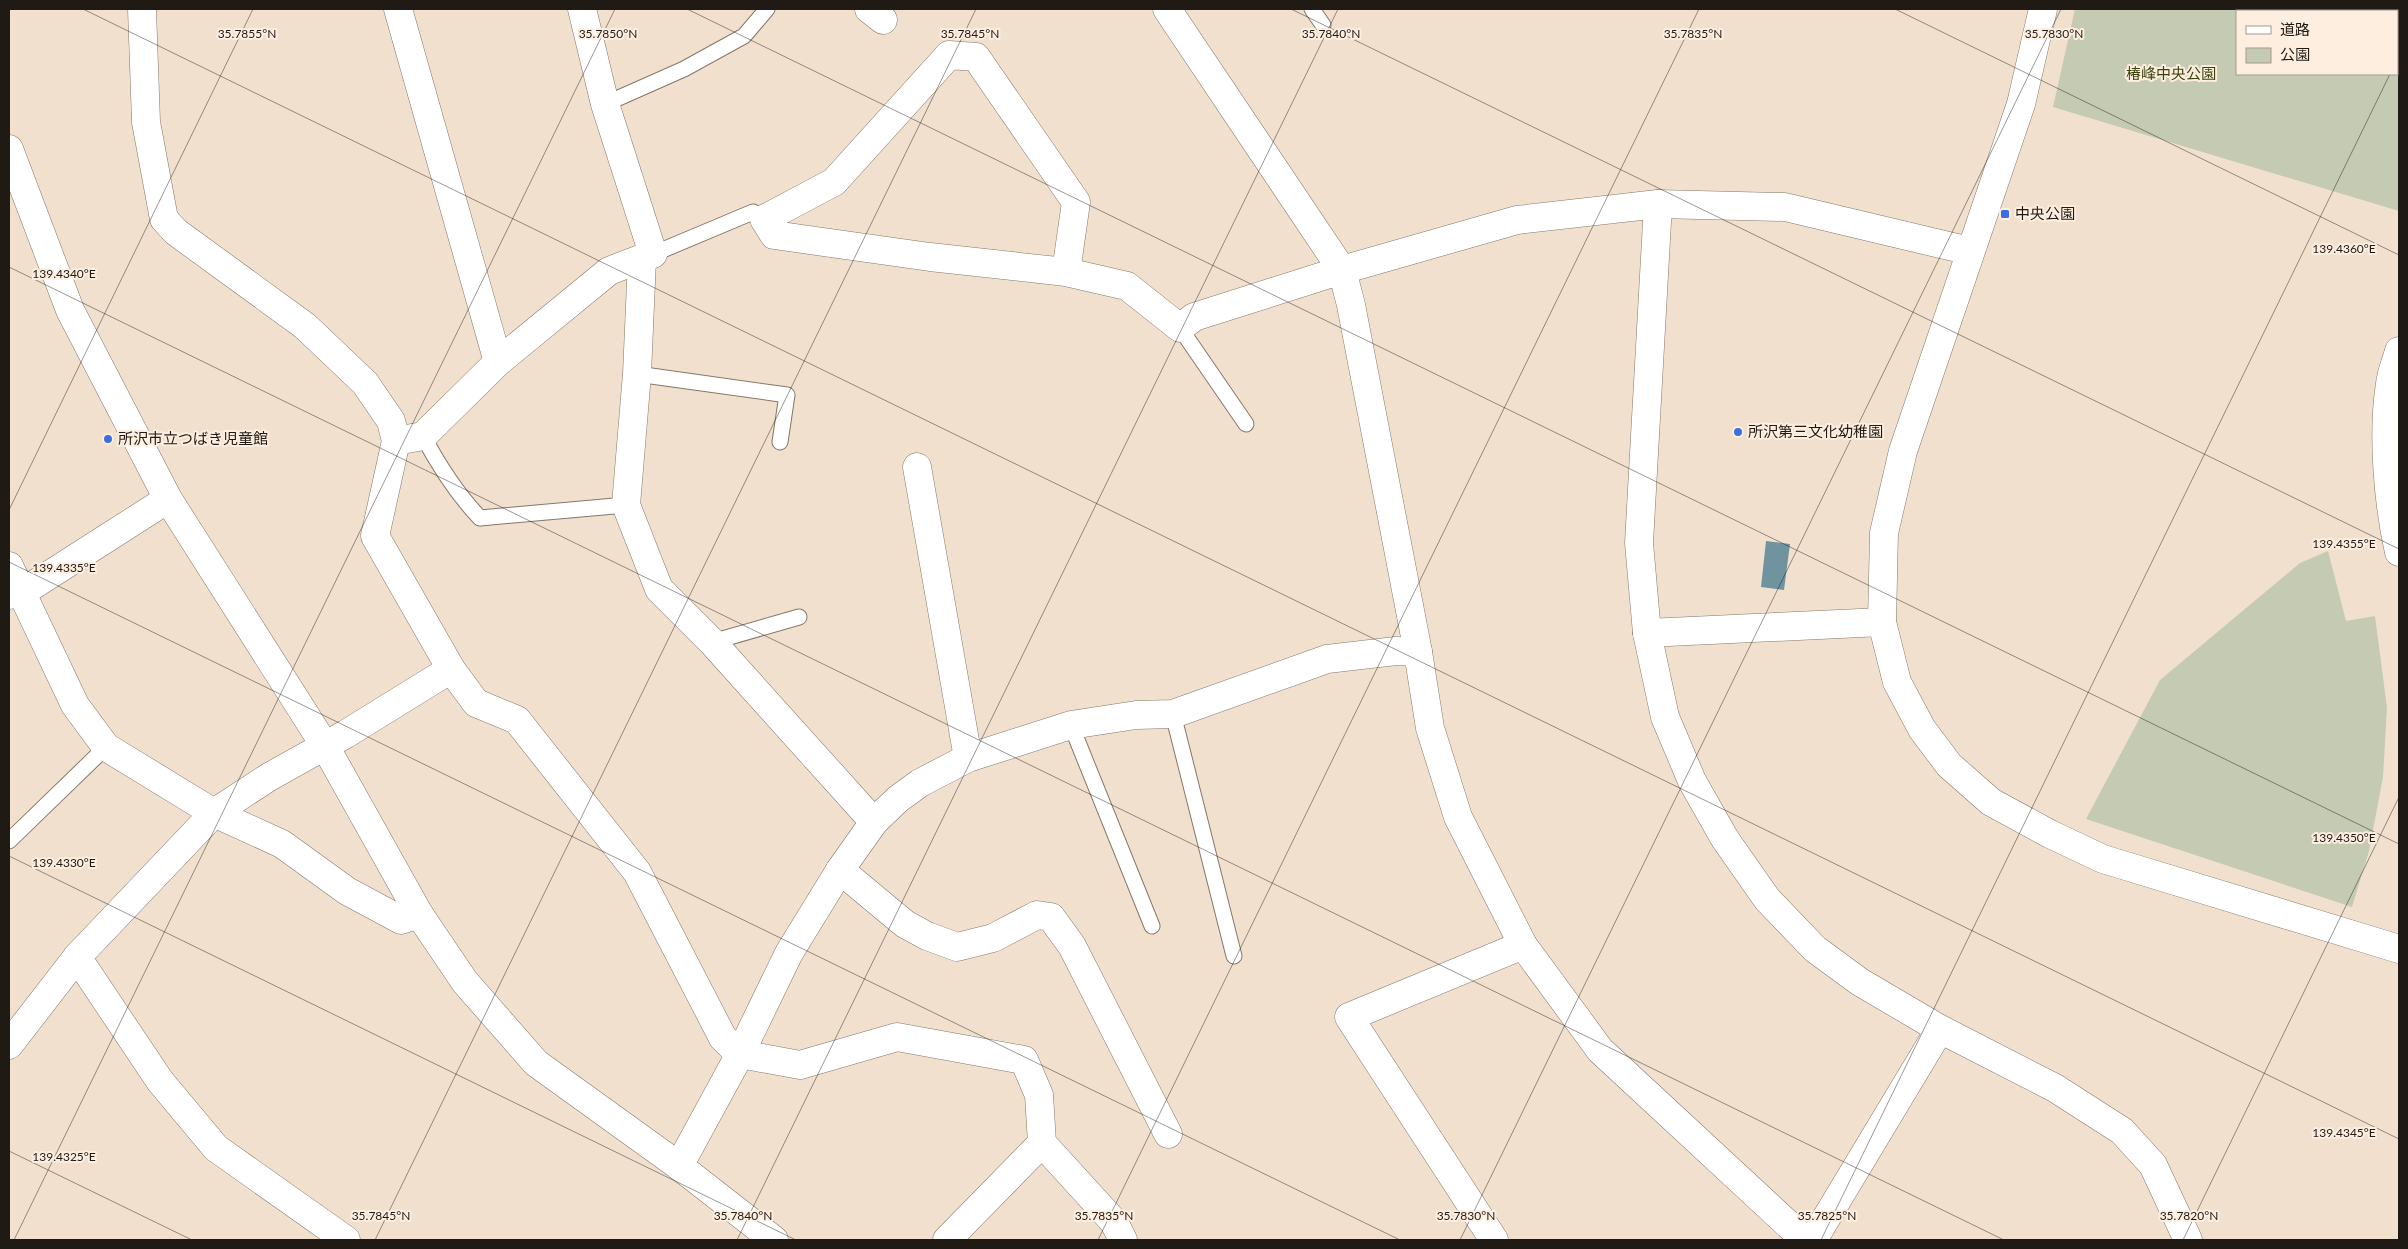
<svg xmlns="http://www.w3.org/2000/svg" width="2408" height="1249" font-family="Lato,'Noto Sans JP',sans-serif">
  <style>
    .green { fill: #c5cab2; fill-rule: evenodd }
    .water { fill: #6f94a0 }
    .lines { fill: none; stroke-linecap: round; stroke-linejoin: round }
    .lane-casing { stroke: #877667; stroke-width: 17 }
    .street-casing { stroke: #877667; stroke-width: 29 }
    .secondary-casing { stroke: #877667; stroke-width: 29 }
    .lane { stroke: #fff; stroke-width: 15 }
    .street { stroke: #fff; stroke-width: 28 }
    .secondary { stroke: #fff; stroke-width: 28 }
    .ticks { fill: none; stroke: #201a14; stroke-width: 1; stroke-opacity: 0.45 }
    .poi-dot { fill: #3c70e0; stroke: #fdeee0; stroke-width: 2 }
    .labels { text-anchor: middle; stroke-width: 4; stroke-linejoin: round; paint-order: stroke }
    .park-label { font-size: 15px; fill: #3b430d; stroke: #fdeee0 }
    .poi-label { font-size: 15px; fill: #201a14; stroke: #fdeee0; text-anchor: start }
    .ticks-label { font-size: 12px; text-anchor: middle; fill: #201a14; stroke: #fdeee0; stroke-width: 4; stroke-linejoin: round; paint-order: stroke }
  </style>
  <rect width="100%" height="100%" fill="#f2e0cf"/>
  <!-- green -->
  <g class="green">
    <path d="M 2075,9 L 2399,9 L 2399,211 L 2053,107 ZM 2237,11 L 2397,11 L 2397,74 L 2237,74 Z"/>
    <path d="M 2328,551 L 2346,621 L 2375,616 L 2387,708 L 2383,777 L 2369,851 L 2352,907 L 2086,819 L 2160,680 L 2300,563 Z"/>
  </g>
  <!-- water -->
  <path class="water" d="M 1766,541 L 1790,544 L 1784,590 L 1761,587 Z"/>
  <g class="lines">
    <defs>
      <g id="lane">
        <path d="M 1312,9 L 1323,25"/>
        <path d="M 605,104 L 684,69 L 744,36 L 767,9"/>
        <path d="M 653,254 L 753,212 L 764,219"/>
        <path d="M 1180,328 L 1246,424"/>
        <path d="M 637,374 L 787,395 L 780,442"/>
        <path d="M 423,436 C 439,466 456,493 480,518 L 626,505"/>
        <path d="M 712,642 L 799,617"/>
        <path d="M 1173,714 L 1234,956"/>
        <path d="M 1071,725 L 1152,926"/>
        <path d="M 9,841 L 106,747"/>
      </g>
      <g id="street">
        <path d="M 142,9 L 146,122 L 164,219 L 176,232 L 305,326 L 365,383 L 391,421 L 396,441 L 375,536 L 451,669 L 476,703 L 517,720 L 637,872 L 723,1038 L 740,1054 L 800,1065 L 897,1037 L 1024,1060 L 1039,1095 L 1042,1143 L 1114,1222 L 1123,1240"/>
        <path d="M 398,9 L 498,362"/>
        <path d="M 869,9 L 883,20"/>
        <path d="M 1167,9 L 1342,270 L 1351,305 L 1418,652 L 1430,728 L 1458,817 L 1523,945 L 1600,1050 L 1805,1240"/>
        <path d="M 9,149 L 70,310 L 168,499 L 325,746 L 419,914 L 465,982 L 536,1063 L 679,1166 L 774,1240"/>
        <path d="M 1658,204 L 1639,543 L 1647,633 L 1665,717 L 1692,781 L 1725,839 L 1767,899 L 1815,949 L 1860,982 L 1940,1029 L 2055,1088 L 2122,1131 L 2153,1165 L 2188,1240"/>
        <path d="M 642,259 L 637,374 L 626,505 L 659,589 L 712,642 L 874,822"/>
        <path d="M 1066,272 L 930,257 L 774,235 L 764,219 L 834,182 L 949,55 L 976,57 L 1076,202 L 1066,272 L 1127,286 L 1180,328 L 1194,317 L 1342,270 L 1517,220 L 1658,204 L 1785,207 L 1970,251"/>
        <path d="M 2399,351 C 2396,362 2391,373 2390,384 C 2382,433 2388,504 2399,552"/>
        <path d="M 396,441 L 423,436 L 498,362 L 609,271 L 653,254 L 605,104 L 582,9"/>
        <path d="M 917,467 L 968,758"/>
        <path d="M 9,566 L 75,705 L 106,747 L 214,813 L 282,844 L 347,891 L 401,920 L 419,914"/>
        <path d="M 9,595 L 21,593 L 168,499"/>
        <path d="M 1647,633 L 1882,622"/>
        <path d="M 840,870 L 905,924 L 927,936 L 957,947 L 993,938 L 1037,915 L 1051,917 L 1072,946 L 1168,1134"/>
        <path d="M 77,957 L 160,1081 L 216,1148 L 346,1240"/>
        <path d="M 9,1045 L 77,957 L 214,813 L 269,777 L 346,734 L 451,669"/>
        <path d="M 679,1166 L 740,1054 L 789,953 L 840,870 L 874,822 L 898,799 L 920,783 L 968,758 L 1071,725 L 1136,715 L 1173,714 L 1327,659 L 1396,651 L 1418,652"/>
        <path d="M 947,1240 L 1042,1143"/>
        <path d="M 1494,1240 L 1349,1017 L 1523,945"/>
        <path d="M 1813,1240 L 1940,1029"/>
      </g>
      <path id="secondary" d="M 2043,9 L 2021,104 L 1903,451 L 1884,533 L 1882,622 L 1897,682 L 1922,729 L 1949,765 L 1991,802 L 2050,834 L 2103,859 L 2399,949"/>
    </defs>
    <!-- lane casing -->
    <use href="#lane" class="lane-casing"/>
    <!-- street casing -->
    <use href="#street" class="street-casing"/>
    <!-- secondary casing -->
    <use href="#secondary" class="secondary-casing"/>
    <!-- lane -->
    <use href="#lane" class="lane"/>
    <!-- street -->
    <use href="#street" class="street"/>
    <!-- secondary -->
    <use href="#secondary" class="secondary"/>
  </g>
  <!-- ticks -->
  <path class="ticks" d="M 83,9 L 2399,1139M 687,9 L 2399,844M 1291,9 L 2399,549M 1895,9 L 2399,255M 2397,61 L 2399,55M 9,267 L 2004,1240M 9,510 L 253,9M 9,562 L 1400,1240M 9,856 L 796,1240M 9,1151 L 192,1240M 14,1240 L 615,9M 375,1240 L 976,9M 737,1240 L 1338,9M 1098,1240 L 1699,9M 1460,1240 L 2061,9M 1821,1240 L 2390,74M 2183,1240 L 2399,797"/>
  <!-- markers -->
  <g class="poi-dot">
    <rect x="2000" y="209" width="10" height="10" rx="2.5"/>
    <circle cx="1738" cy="432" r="5"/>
    <circle cx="108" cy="439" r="5"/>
  </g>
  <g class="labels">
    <!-- park labels -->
    <g class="park-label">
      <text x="2171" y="79">椿峰中央公園</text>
    </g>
    <!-- poi labels -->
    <g class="poi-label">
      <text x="2015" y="219">中央公園</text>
      <text x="1748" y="437">所沢第三文化幼稚園</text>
      <text x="118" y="444">所沢市立つばき児童館</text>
    </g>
  </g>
  <g class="ticks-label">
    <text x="247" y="38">35.7855°N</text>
    <text x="608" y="38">35.7850°N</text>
    <text x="970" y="38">35.7845°N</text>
    <text x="1331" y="38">35.7840°N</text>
    <text x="1693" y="38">35.7835°N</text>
    <text x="2054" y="38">35.7830°N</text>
    <text x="2344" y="253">139.4360°E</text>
    <text x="64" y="278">139.4340°E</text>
    <text x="2344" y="548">139.4355°E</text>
    <text x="64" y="572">139.4335°E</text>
    <text x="2344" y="842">139.4350°E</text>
    <text x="64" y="867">139.4330°E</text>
    <text x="2344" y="1137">139.4345°E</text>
    <text x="64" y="1161">139.4325°E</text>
    <text x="381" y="1220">35.7845°N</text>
    <text x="743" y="1220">35.7840°N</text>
    <text x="1104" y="1220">35.7835°N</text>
    <text x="1466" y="1220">35.7830°N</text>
    <text x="1827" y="1220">35.7825°N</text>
    <text x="2189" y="1220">35.7820°N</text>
  </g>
  <!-- border -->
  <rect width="2408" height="1249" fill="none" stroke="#201a14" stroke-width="20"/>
  <!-- legend -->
  <rect x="2236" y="10" width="162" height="65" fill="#fdeee0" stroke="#a5998e"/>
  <rect x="2246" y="26" width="25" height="8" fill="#ffffff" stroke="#a5998e"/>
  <text x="2280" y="35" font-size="15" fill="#201a14">道路</text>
  <rect x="2246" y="48" width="25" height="15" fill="#c5cab2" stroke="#a5998e"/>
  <text x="2280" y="60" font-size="15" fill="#201a14">公園</text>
</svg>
